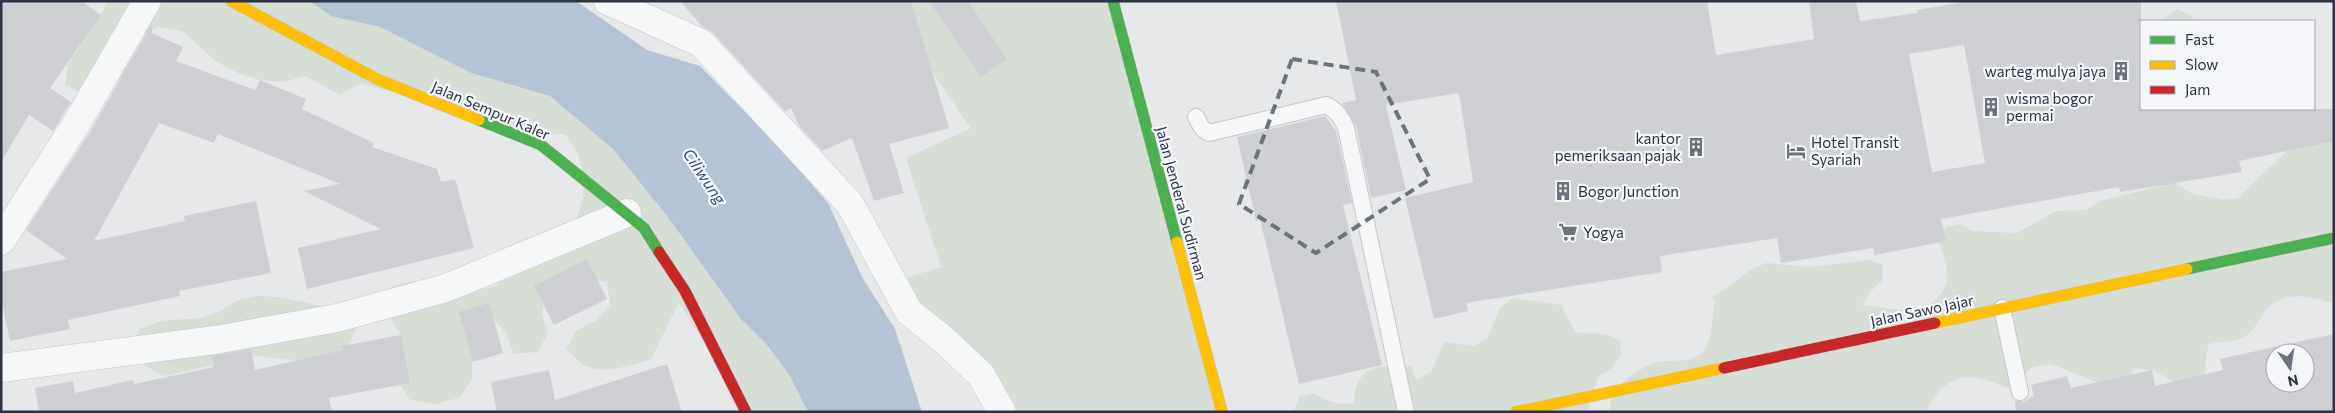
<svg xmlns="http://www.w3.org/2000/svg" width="2335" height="413" viewBox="0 0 2335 413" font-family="Commissioner,sans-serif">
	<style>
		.green { fill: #d6ded6 }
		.water { fill: #b4c4d5 }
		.building { fill: #ced0d3; fill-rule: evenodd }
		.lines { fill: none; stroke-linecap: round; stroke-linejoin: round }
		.lane-casing { stroke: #c4c6c8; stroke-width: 18 }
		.street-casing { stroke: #c4c6c8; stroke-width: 29 }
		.fast-casing { stroke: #c4c6c8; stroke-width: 12 }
		.slow-casing { stroke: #c4c6c8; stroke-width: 12 }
		.jam-casing { stroke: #c4c6c8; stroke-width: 12 }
		.lane { stroke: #f5f6f7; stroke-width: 16 }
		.street { stroke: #f5f6f7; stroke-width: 28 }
		.fast { stroke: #4caf50; stroke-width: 11 }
		.slow { stroke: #ffc107; stroke-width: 11 }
		.jam { stroke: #c62828; stroke-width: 11 }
		.marked { fill: none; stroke: #6c737f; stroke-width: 4; stroke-dasharray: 10 6; stroke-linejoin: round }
		.labels { text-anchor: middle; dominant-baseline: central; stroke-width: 4.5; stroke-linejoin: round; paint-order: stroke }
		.poi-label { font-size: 15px; fill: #2b3445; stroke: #f4f6f9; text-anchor: start }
		.street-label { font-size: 15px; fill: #2b3445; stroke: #f4f6f9 }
		.water-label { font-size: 16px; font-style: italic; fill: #34527a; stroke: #f4f6f9 }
	</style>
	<rect width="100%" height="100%" fill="#e6e8ea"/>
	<!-- green -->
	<path class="green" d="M 107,1 L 310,1 L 331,16 L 380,27 L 471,73 L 550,96 L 613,149 L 667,216 L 741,319 L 767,345 L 790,376 L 808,412 L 746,412 L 679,302 L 651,359 C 632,365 604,375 584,365 C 578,362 572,353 566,349 L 577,330 L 597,320 L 610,305 L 607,282 L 585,278 L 545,294 L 542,314 L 548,334 L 537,352 L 514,354 L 505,331 L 489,315 L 472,359 L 472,380 L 459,398 L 435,404 L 410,400 L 397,380 L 401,335 L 389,316 C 360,321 353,324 348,355 L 303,361 L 256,356 L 164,376 L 144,365 L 130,347 L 140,329 L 161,321 L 200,318 L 219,312 L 238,300 L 257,296 L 278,297 L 337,309 L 375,296 L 393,286 L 416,281 L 436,281 L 474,291 L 495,286 L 576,220 L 583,199 L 584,177 L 578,154 L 565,134 L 543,134 L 360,83 L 340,95 L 305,76 L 283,82 L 260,80 L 238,73 L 217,62 L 182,31 L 160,27 L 139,35 C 131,61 122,97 87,93 C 80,92 72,88 65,85 L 68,64 L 103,11 Z
		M 876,1 L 1113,1 L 1222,412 L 1002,412 L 893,282 L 941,267 L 906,158 L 971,128 L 897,22 Z
		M 2177,9 L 2191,16 L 2195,21 L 2161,21 Z
		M 2130,33 L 2141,44 L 2141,109 L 2172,109 L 2176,125 L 2170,154 L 2177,185 L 2193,194 L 2207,197 L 2224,200 L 2238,198 L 2298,140 L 2327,137 L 2334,142 L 2334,304 C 2308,296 2281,288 2263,314 C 2257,323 2253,332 2243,338 C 2237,341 2217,342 2209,344 C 2205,358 2207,371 2201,385 L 2185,387 L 2152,370 L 2133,369 L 2131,375 L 2099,383 L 2051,364 L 2033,367 L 2009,388 C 1999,385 1989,380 1978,378 C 1953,373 1935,391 1926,412 L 1609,412 C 1610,407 1610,401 1612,397 C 1620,381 1648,361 1665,361 C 1681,360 1692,363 1704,350 C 1713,340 1712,315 1715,301 L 1712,298 L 1752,269 L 1766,263 L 1809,267 L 1869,260 L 1883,265 L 1882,281 L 1870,292 L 1862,305 L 1922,313 C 1953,285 1951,280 1939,242 L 1946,227 L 1960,224 L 1972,231 L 2017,233 L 2056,211 L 2087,210 L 2099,201 L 2165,185 L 2120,176 Z
		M 1513,298 L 1561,305 L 1575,332 C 1596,336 1601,329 1620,341 L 1621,355 L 1612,368 L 1598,377 L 1588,412 L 1294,412 L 1299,397 L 1313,393 C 1328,402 1338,405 1354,403 C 1354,365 1381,365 1411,366 L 1416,380 L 1431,372 L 1444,342 L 1474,346 L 1487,339 L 1500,308 Z"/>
	<!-- water -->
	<path class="water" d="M 310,1 L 576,1 L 647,50 L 700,66 L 779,147 L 828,203 L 862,277 L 895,329 L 922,412 L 808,412 L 790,376 L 767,345 L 741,319 L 667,216 L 613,149 L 550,96 L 471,73 L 380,27 L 331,16 Z"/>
	<!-- building -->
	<path class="building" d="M 1,1 L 81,1 L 101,15 L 50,88 L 71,102 L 53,131 L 29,115 L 1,162 Z
		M 680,1 L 911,1 L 949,128 L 889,144 L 904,193 L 874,201 L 852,138 L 822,151 L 799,126 L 791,108 L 786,112 L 712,32 L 702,26 Z
		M 929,1 L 968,1 L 1007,59 L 981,77 Z
		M 1336,1 L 1707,1 L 1716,55 L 1814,39 L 1809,1 L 1856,1 L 1860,21 L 1917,13 L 1917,10 L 1970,1 L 2141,1 L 2141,109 L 2334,109 L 2334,141 L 2239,161 L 2242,172 L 2120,192 L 2119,187 L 1941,219 L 1946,241 L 1875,255 L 1873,248 L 1781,263 L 1777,238 L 1660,256 L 1662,272 L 1466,303 L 1468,311 L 1434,319 L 1405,198 L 1473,182 L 1459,93 L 1386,105 L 1406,190 L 1371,198 L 1356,126 L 1342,103 L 1356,100 ZM 1964,45 L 1985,163 L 1932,172 L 1909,54 Z
		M 152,23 L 152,33 L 183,47 L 176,61 L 255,90 L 260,80 L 306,99 L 302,109 L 374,143 L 372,147 L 437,169 L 441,182 L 455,179 L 474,248 L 307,289 L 298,248 L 381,229 L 304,191 L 340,184 L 218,134 L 214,143 L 159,123 L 94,241 L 185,221 L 184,216 L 256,201 L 271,273 L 179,291 L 180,296 L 68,320 L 70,329 L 10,341 L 1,298 L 1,272 L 67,259 L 26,230 L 92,129 Z
		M 1325,116 L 1336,131 L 1352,203 L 1343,205 L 1382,365 L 1299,384 L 1269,256 L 1260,220 L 1256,221 L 1237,137 Z
		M 587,259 L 607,299 L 554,325 L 534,286 Z
		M 489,303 L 503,353 L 473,362 L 459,312 Z
		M 2334,334 L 2334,412 L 2016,412 L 2015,400 L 2023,402 L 2034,396 L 2031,385 L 2067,376 L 2071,388 L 2152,370 L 2155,386 L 2223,370 L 2220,359 ZM 2275,353 L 2305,353 L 2305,383 L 2275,383 Z
		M 401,335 L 410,383 L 329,398 L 332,412 L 39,412 L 35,388 L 73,381 L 75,393 L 133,380 L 134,384 L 214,367 L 212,356 L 251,349 L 255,370 L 343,350 L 342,346 Z
		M 667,364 L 682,412 L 497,412 L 491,382 L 549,370 L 555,400 Z"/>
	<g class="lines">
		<!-- lane casing -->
		<g class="lane-casing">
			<path id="lane" d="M 1196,117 L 1202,128 L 1209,133 L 1326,105 C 1337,110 1341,117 1346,128 L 1406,412
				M 2002,308 L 2020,392"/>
		</g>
		<!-- street casing -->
		<g class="street-casing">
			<path id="street" d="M 608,1 L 701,43 L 850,204 L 909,312 L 944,340 L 981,375 L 1002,412
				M 1,241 L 78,121 L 147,1
				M 1,368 L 215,340 L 337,318 L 446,288 L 627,213"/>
		</g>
		<!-- fast casing -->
		<g class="fast-casing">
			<path id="fast" d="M 1113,1 L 1177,242
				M 479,120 L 541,145 L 644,228 L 659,252
				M 2187,269 L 2334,238"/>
		</g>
		<!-- slow casing -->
		<g class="slow-casing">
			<path id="slow" d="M 231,1 L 377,79 L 479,120
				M 1177,242 L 1222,412
				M 1935,323 L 2187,269
				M 1516,412 L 1724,368"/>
		</g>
		<!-- jam casing -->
		<g class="jam-casing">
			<path id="jam" d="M 659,252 L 685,291 L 746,412
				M 1724,368 L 1935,323"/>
		</g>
		<!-- lane -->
		<use href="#lane" class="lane"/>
		<!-- street -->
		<use href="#street" class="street"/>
		<!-- fast -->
		<use href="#fast" class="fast"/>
		<!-- slow -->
		<use href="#slow" class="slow"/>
		<!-- jam -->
		<use href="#jam" class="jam"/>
	</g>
	<!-- marked area -->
	<path class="marked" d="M 1292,59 L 1376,72 L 1430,179 L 1316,253 L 1239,204 Z"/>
	<!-- icons -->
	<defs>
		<g id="building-bare" transform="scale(1.5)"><path d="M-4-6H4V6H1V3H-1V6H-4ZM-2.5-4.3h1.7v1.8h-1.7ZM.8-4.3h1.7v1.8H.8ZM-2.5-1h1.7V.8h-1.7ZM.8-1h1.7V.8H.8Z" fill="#6c737f" stroke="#f4f6f9" stroke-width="2.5" paint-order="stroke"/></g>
		<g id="hotel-bare" transform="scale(1.5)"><path d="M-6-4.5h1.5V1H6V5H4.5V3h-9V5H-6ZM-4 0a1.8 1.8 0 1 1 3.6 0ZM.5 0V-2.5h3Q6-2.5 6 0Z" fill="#6c737f" stroke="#f4f6f9" stroke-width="2.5" paint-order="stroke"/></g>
		<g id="supermarket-bare" transform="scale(1.5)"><path d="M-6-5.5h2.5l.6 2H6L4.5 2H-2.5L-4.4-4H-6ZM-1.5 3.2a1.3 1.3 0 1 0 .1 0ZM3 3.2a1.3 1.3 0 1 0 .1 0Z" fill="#6c737f" stroke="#f4f6f9" stroke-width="2.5" paint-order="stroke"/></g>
	</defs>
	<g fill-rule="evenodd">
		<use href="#building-bare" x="2121" y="71"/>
		<use href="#building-bare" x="1991" y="107"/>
		<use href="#building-bare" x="1696" y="147"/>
		<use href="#hotel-bare" x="1796" y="151"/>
		<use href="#building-bare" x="1563" y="191"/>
		<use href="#supermarket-bare" x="1568" y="232"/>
	</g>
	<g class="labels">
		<!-- poi labels -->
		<g class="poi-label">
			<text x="2106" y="71" text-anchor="end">warteg mulya jaya</text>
			<text x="2006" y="98">wisma bogor<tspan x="2006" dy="17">permai</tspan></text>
			<text x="1681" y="138" text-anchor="end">kantor<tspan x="1681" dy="17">pemeriksaan pajak</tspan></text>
			<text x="1811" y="142">Hotel Transit<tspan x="1811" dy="17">Syariah</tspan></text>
			<text x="1578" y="191">Bogor Junction</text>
			<text x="1583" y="232">Yogya</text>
		</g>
		<!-- street labels -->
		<g class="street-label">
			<text transform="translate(491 110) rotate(23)">Jalan Sempur Kaler</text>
			<text transform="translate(1182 203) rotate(75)">Jalan Jenderal Sudirman</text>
			<text transform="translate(1922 310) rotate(-12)">Jalan Sawo Jajar</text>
		</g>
		<!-- water labels -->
		<g class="water-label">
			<text transform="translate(705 176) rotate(56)">Ciliwung</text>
		</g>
	</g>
	<!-- border -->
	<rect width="2335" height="413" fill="none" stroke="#2b3445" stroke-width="5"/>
	<!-- legend -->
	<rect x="2140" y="20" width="175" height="90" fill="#f4f6f9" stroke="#a4a8b1"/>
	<rect x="2150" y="36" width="25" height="8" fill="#4caf50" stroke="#a4a8b1"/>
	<text x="2185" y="45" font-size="15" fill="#2b3445">Fast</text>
	<rect x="2150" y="61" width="25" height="8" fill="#ffc107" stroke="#a4a8b1"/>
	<text x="2185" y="70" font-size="15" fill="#2b3445">Slow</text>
	<rect x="2150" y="86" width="25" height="8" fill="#c62828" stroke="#a4a8b1"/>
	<text x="2185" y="95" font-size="15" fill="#2b3445">Jam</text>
	<!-- north arrow -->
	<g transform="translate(2290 368) rotate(167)"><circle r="24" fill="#f4f6f9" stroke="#a4a8b1"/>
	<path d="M0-4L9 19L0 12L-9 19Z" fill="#6c737f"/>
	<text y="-8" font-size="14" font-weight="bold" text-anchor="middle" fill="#2b3445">N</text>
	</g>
</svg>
